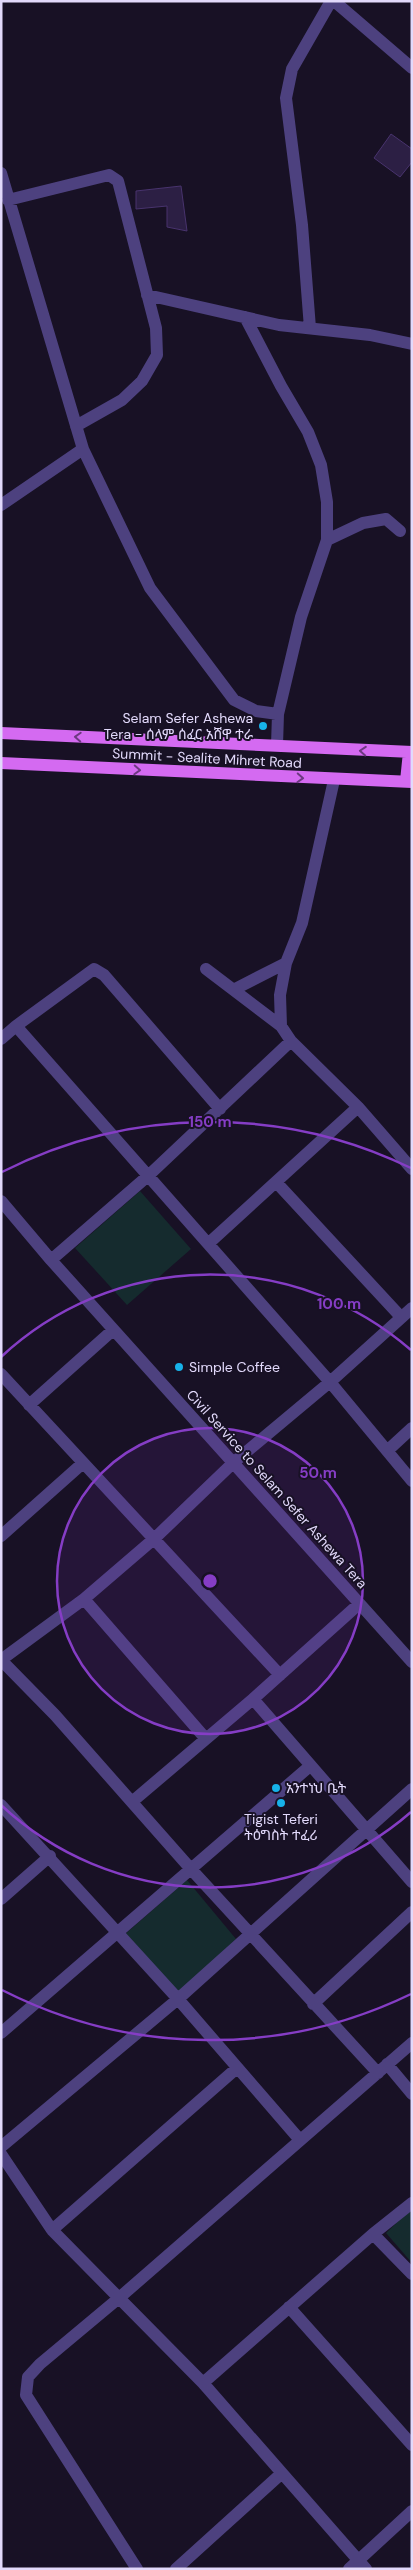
<svg xmlns="http://www.w3.org/2000/svg" width="413" height="2570" viewBox="0 0 413 2570" font-family="'DM Sans','Noto Sans Ethiopic',sans-serif">
	<style>
		.green { fill: #152b2e }
		.building { fill: #2c1f44; stroke: #48336d }
		.lines { fill: none; stroke-linecap: round; stroke-linejoin: round }
		.street { stroke: #4d417f; stroke-width: 12 }
		.primary { stroke: #d46af1; stroke-width: 12 }
		.oneway { stroke: #6d3981 }
		.ring { fill: none; stroke: #853dc5; stroke-width: 2.5 }
		.poi-dot { fill: #17b2e9; stroke: #181125; stroke-width: 2 }
		.labels { text-anchor: middle; dominant-baseline: central; stroke-width: 4; stroke-linejoin: round; paint-order: stroke }
		.poi-label { font-size: 14px; fill: #e2d9fb; stroke: #181125; text-anchor: start }
		.street-label { font-size: 14px; fill: #e2d9fb; stroke: #181125 }
		.centre { fill: #853dc5; stroke: #181125; stroke-width: 2.5 }
		.ring-label { font-size: 15px; text-anchor: middle; font-weight: bold; fill: #853dc5; stroke: #181125; stroke-width: 4; stroke-linejoin: round; paint-order: stroke }
	</style>
	<rect width="100%" height="100%" fill="#181125"/>
	<!-- green -->
	<path class="green" d="M 140,1191 L 191,1249 L 127,1305 L 75,1248 Z
		M 187,1880 L 236,1939 L 178,1994 L 124,1935 Z
		M 412,2208 L 412,2263 L 386,2233 Z"/>
	<!-- building -->
	<path class="building" d="M 391,134 L 412,149 L 412,162 L 400,177 L 374,158 Z
		M 181,186 L 187,231 L 167,227 L 167,206 L 136,209 L 136,191 Z"/>
	<g class="lines">
		<!-- street -->
		<path class="street" d="M 334,1 L 412,68
			M 1,173 L 83,449 L 150,588 L 234,700 L 256,711 L 278,714
			M 8,200 L 109,175 L 118,181 L 156,328 L 157,355 L 142,381 L 122,400 L 76,426
			M 147,295 L 279,325 L 370,335 L 412,344
			M 245,317 L 281,386 L 308,432 L 321,465 L 327,502 L 327,540 L 301,617 L 278,714 L 277,745
			M 310,328 L 302,225 L 286,98 L 292,69 L 331,1
			M 1,505 L 83,449
			M 327,540 L 363,523 L 386,519 L 400,531
			M 206,969 L 281,1026
			M 235,989 L 286,963
			M 1,1039 L 16,1026
			M 291,1041 L 281,1026 L 280,995 L 286,963 L 302,923 L 334,780
			M 220,1109 L 104,975 L 94,969 L 16,1026 L 330,1382 L 412,1481
			M 276,1182 L 401,1317
			M 1,1201 L 51,1260 L 412,1662
			M 209,1243 L 358,1107
			M 51,1260 L 149,1175 L 291,1041 L 358,1107 L 412,1169
			M 1,1374 L 280,1675
			M 29,1405 L 113,1330
			M 387,1451 L 412,1428
			M 1,1536 L 83,1463
			M 84,1599 L 206,1739
			M 1,1660 L 55,1715 L 190,1868 L 378,2073
			M 1,1660 L 84,1599 L 155,1538 L 233,1463 L 330,1382 L 412,1308
			M 253,1699 L 412,1882
			M 133,1801 L 253,1699 L 359,1604
			M 1,1805 L 178,1999 L 300,2140
			M 1,1899 L 50,1856
			M 313,2004 L 412,1912
			M 1,2033 L 310,1766
			M 387,2064 L 412,2094
			M 1,2147 L 178,1999 L 412,1789
			M 1,2154 L 52,2230
			M 373,2234 L 412,2203
			M 289,2307 L 412,2445
			M 203,2383 L 373,2234 L 412,2274
			M 137,2569 L 26,2395 L 28,2377 L 40,2364 L 119,2298 L 52,2230 L 237,2068
			M 176,2569 L 282,2473
			M 349,2569 L 412,2511
			M 366,2569 L 203,2383 L 119,2298 L 412,2043"/>
		<!-- primary -->
		<path class="primary" d="M 1,733 L 412,752
			M 1,763 L 412,782
			M 406,781 L 409,752"/>
	</g>
	<!-- one-way arrows -->
	<defs><path id="oneway-chevron" d="M-2-3.5L2.5 0L-2 3.5" fill="none" stroke-width="1.6" stroke-linecap="round" stroke-linejoin="round" transform="scale(1.25)"/></defs>
	<g class="oneway">
		<use href="#oneway-chevron" transform="translate(78 737) rotate(-177)"/>
		<use href="#oneway-chevron" transform="translate(363 751) rotate(-176)"/>
		<use href="#oneway-chevron" transform="translate(137 770) rotate(3)"/>
		<use href="#oneway-chevron" transform="translate(300 778) rotate(3)"/>
	</g>
	<!-- distance rings -->
	<circle cx="210" cy="1581" r="153" fill="#853dc5" fill-opacity=".12"/>
	<g class="ring">
		<circle cx="210" cy="1581" r="153"/>
		<path d="M411 1812A306 306 0 0 1 1 1805M1 1357A306 306 0 0 1 411 1350"/>
		<path d="M411 1994A459 459 0 0 1 2 1990M2 1172A459 459 0 0 1 411 1168"/>
	</g>
	<!-- markers -->
	<g class="poi-dot">
		<circle cx="263" cy="726" r="5"/>
		<circle cx="179" cy="1367" r="5"/>
		<circle cx="276" cy="1788" r="5"/>
		<circle cx="281" cy="1803" r="5"/>
	</g>
	<g class="labels">
		<!-- poi labels -->
		<g class="poi-label">
			<text x="253" y="718" text-anchor="end">Selam Sefer Ashewa<tspan x="253" dy="16">Tera - ሰላም ሰፈር አሸዋ ተራ</tspan></text>
			<text x="189" y="1367">Simple Coffee</text>
			<text x="286" y="1788">አንተነህ ቤት</text>
			<text x="281" y="1819" text-anchor="middle">Tigist Teferi<tspan x="281" dy="16">ትዕግስት ተፈሪ</tspan></text>
		</g>
		<!-- street labels -->
		<g class="street-label">
			<text transform="translate(207 758) rotate(3)">Summit - Sealite Mihret Road</text>
			<text transform="translate(277 1489) rotate(48)">Civil Service to Selam Sefer Ashewa Tera</text>
		</g>
	</g>
	<circle cx="210" cy="1581" r="8" class="centre"/>
	<g class="ring-label">
		<text x="210" y="1127">150 m</text>
		<text x="339" y="1309">100 m</text>
		<text x="318" y="1478">50 m</text>
	</g>
	<!-- border -->
	<rect width="413" height="2570" fill="none" stroke="#e2d9fb" stroke-width="5"/>
</svg>
